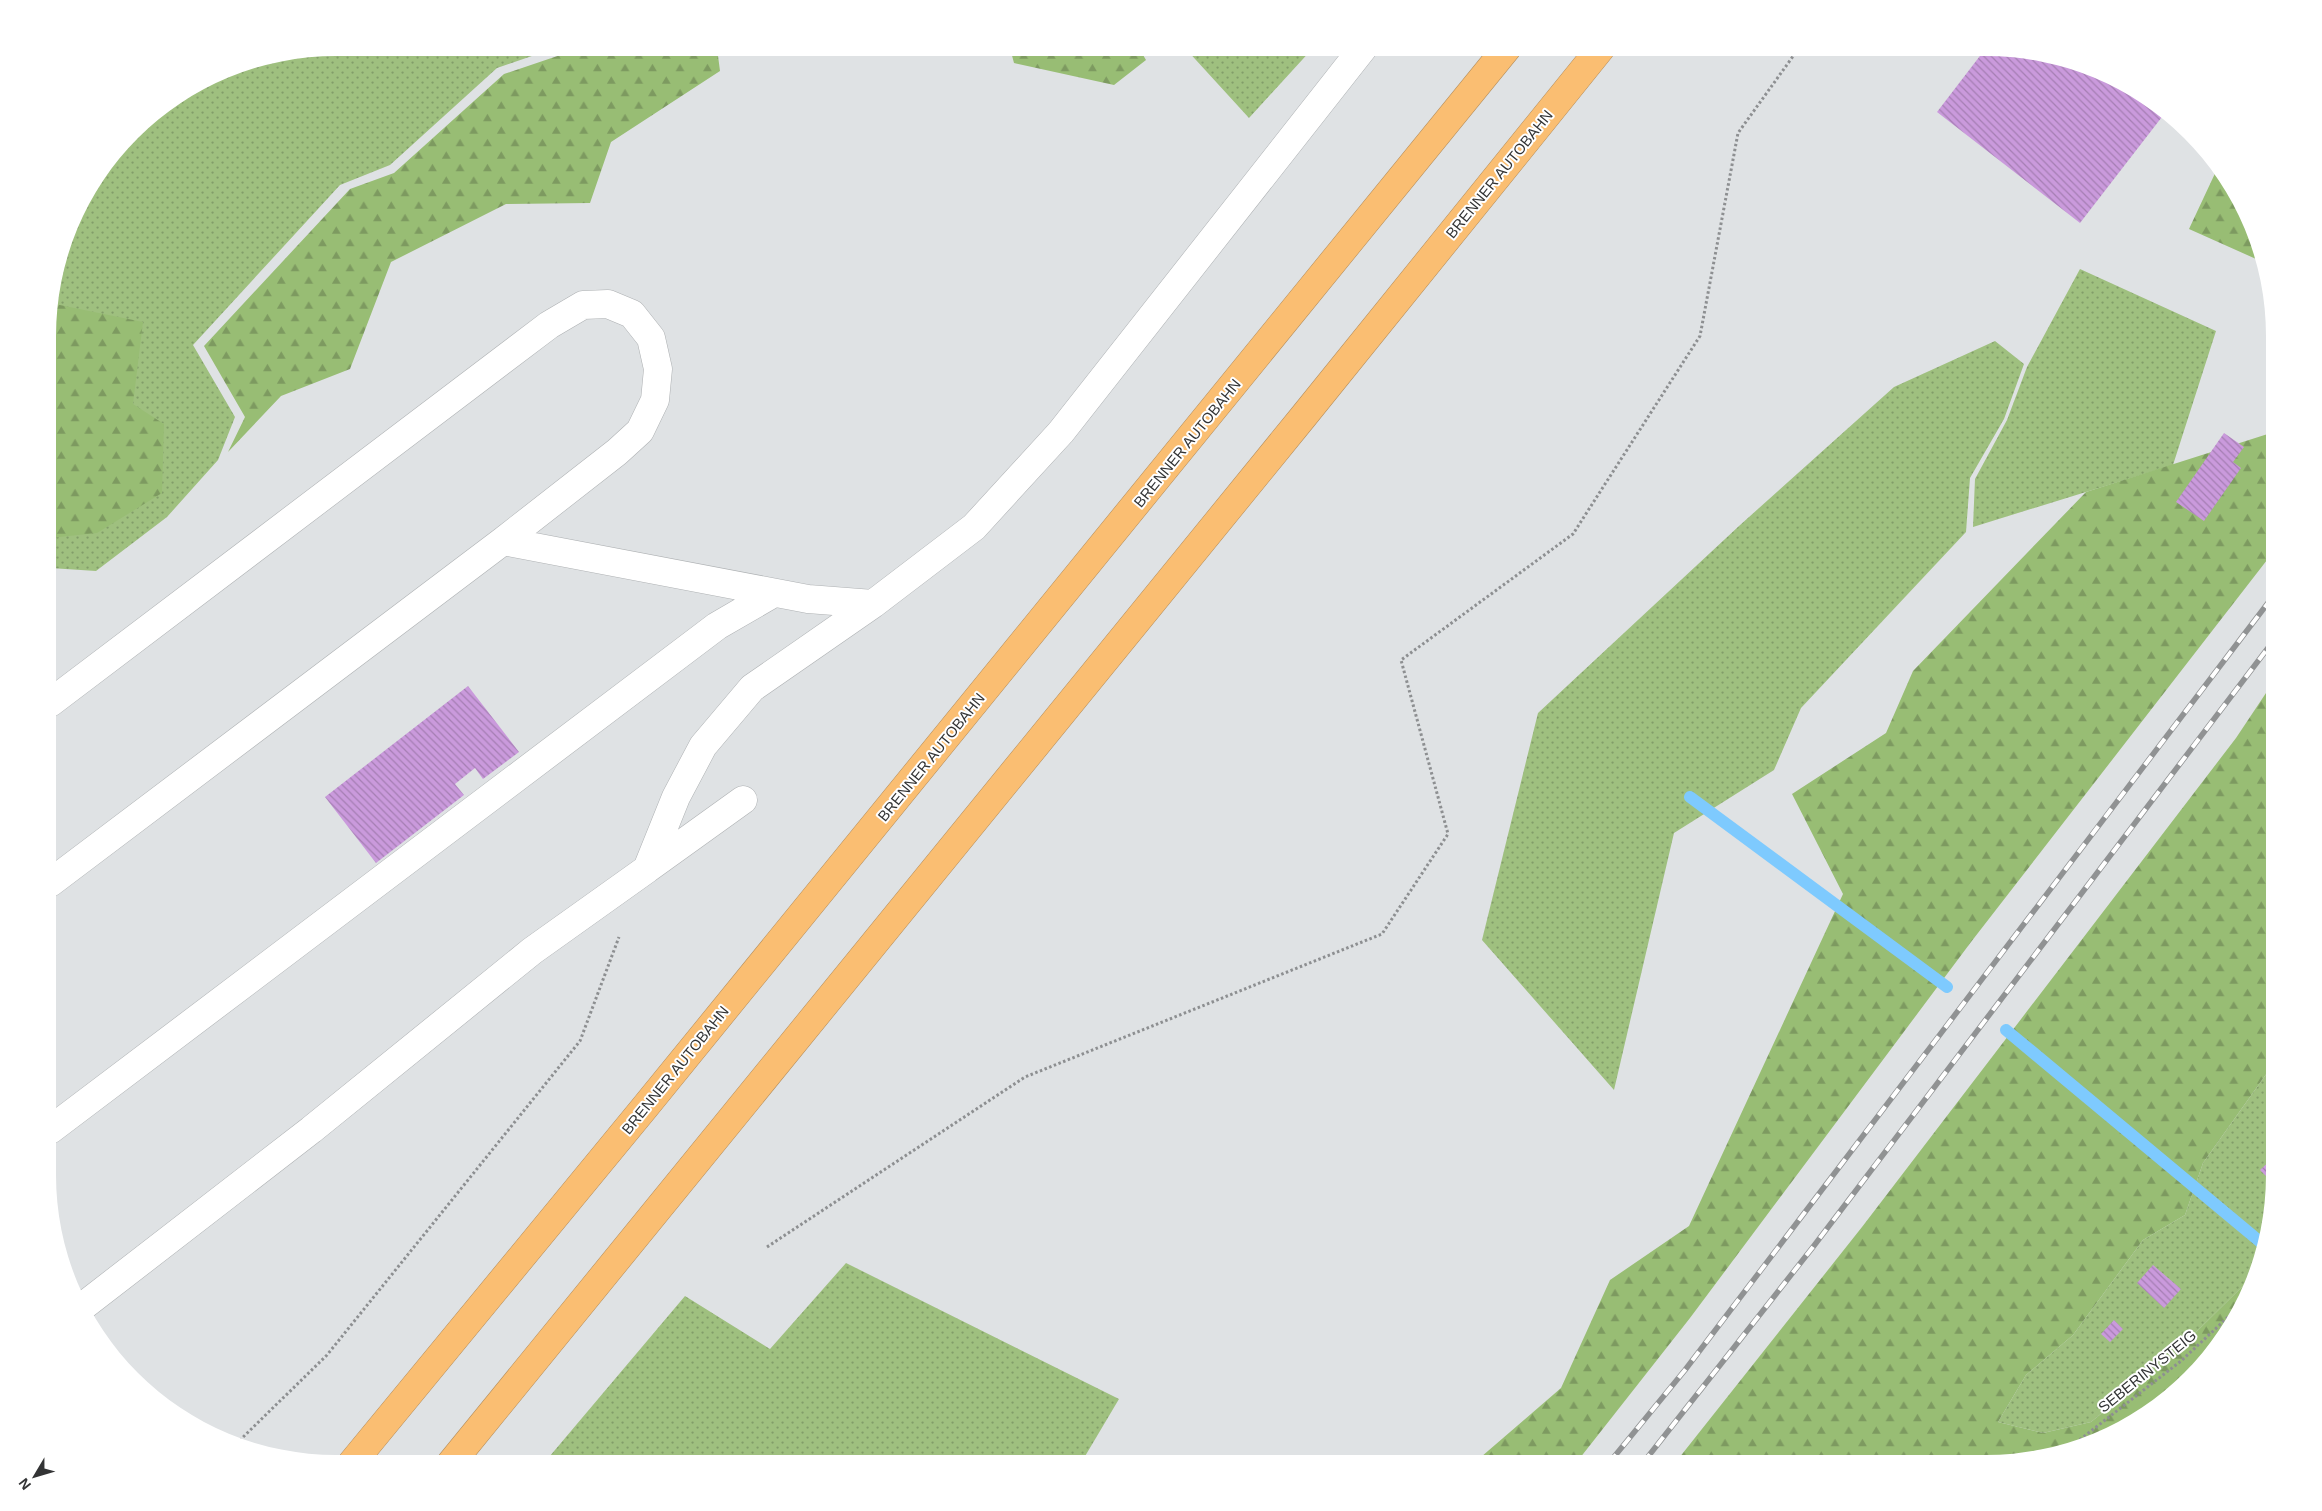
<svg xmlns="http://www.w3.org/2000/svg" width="2322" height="1511" viewBox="0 0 2322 1511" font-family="Helvetica,sans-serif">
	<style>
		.grass { fill: url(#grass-dots) }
		.forest { fill: url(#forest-firs) }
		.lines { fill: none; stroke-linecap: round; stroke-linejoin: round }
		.stream { stroke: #7ecafe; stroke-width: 12 }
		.building { fill: url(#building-back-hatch) }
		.minor-casing { stroke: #aeb1b3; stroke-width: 29 }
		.highway-casing { stroke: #b48e5d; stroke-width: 29 }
		.path { stroke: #8d8f91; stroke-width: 3; stroke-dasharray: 2.5 2.5; stroke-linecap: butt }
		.minor { stroke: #fff; stroke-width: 28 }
		.highway { stroke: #fabe72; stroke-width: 28 }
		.rail-casing { stroke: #909293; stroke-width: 5.5 }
		.rail { stroke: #fff; stroke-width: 4; stroke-dasharray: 11; stroke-linecap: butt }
		.labels { text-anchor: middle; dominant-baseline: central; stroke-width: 4; stroke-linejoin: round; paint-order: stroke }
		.street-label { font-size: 15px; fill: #333435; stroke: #fff }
	</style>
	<defs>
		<pattern id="grass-dots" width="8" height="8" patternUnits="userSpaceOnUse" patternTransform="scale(1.25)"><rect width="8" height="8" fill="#9fc07f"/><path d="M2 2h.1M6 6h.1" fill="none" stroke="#829d69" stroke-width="1.8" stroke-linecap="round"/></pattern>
		<pattern id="forest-firs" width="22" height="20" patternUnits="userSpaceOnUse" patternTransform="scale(1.25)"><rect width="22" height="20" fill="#98bd74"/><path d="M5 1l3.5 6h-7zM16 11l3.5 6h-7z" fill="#7d9a60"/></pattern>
		<pattern id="building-back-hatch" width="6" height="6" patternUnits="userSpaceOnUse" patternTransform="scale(1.25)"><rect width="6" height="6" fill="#ca9adc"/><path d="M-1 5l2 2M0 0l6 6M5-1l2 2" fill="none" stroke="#a57eb3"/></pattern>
	</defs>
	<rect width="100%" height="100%" fill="#dfe2e4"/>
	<!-- grass -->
	<path class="grass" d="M 336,48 L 555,48 L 497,68 L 390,165 L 340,185 L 193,345 L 235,417 L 218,460 L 167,517 L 96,571 L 50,568 L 50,299 L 77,208 L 146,119 L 226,69 Z
		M 1185,48 L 1313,48 L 1249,118 Z
		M 2080,269 L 2216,331 L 2173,465 L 1973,527 L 1975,479 L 2007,420 L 2027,367 Z
		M 1995,341 L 2024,364 L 2004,419 L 1970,478 L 1966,532 L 1801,708 L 1774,770 L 1674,833 L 1614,1090 L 1482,940 L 1538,713 L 1739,526 L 1894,387 Z
		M 2274,1072 L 2274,1194 L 2257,1272 L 2173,1355 L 2091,1422 L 2043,1433 L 1998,1422 L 2026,1375 L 2073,1335 L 2143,1240 L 2185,1215 L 2203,1163 L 2267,1073 Z
		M 846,1263 L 1119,1399 L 1081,1463 L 544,1463 L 685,1296 L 770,1349 Z"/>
	<!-- forest -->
	<path class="forest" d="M 581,48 L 717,48 L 720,71 L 611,142 L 590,203 L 506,204 L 391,262 L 350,369 L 281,396 L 228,452 L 245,417 L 204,346 L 350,189 L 394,173 L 504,74 Z
		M 1010,48 L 1139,48 L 1146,60 L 1114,85 L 1014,63 Z
		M 2218,167 L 2236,192 L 2265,263 L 2189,229 Z
		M 50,303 L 143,322 L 133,404 L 164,424 L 162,493 L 97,533 L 50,538 Z
		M 2274,432 L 2274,551 L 1971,942 L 1690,1318 L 1576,1463 L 1474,1463 L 1561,1388 L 1610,1280 L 1689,1226 L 1843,894 L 1792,794 L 1886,733 L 1913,671 L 2086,492 Z
		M 2274,681 L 2274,1072 L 2267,1073 L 2203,1163 L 2185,1215 L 2143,1240 L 2073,1335 L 2026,1375 L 1998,1422 L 2043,1433 L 2091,1422 L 2173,1355 L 2257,1272 L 2226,1336 L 2176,1392 L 2130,1425 L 2061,1454 L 2005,1463 L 1675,1463 L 1862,1227 L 2236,738 Z"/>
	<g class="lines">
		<!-- stream -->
		<path class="stream" d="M 1690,797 L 1947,987
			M 2006,1030 L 2264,1245"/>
	</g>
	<!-- building -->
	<path class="building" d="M 1986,48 L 2078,63 L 2147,96 L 2165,113 L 2080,223 L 1937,112 Z
		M 2224,433 L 2244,447 L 2233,462 L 2241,468 L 2204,521 L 2176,502 Z
		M 468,686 L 519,752 L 483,779 L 475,768 L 455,784 L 464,795 L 376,863 L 325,797 Z
		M 2274,1157 L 2274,1184 L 2260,1170 Z
		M 2153,1265 L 2181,1289 L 2164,1308 L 2137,1283 Z
		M 2114,1320 L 2123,1329 L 2110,1342 L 2101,1334 Z"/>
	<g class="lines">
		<!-- minor casing -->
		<g class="minor-casing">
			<path id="minor" d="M 503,541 L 808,599 L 873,604 L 974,527 L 1061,432 L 1363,48
				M 50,703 L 549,325 L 583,305 L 608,304 L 632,314 L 651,338 L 658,369 L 655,400 L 640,431 L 617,452 L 503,541 L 50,883
				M 647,869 L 743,800
				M 50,1130 L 717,626 L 774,593
				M 82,1307 L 311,1130 L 532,951 L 647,869 L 676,797 L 703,746 L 752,688 L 873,604"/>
		</g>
		<!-- highway casing -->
		<g class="highway-casing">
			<path id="highway" d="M 352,1463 L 645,1107 L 1507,48
				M 451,1463 L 1303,417 L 1601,48"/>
		</g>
		<!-- path -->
		<path class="path" d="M 767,1247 L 1025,1077 L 1382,934 L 1448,834 L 1401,660 L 1573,534 L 1700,336 L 1738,133 L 1799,48
			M 236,1444 L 327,1355 L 580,1041 L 619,937
			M 2064,1452 L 2181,1361 L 2241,1305"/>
		<!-- minor -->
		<use href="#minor" class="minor"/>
		<!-- highway -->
		<use href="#highway" class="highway"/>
		<!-- rail casing -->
		<g class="rail-casing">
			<path id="rail" d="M 1609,1463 L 1685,1370 L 2274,595
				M 1643,1463 L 1813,1247 L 2274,640"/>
		</g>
		<!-- rail -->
		<use href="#rail" class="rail"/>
	</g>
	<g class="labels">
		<!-- street labels -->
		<g class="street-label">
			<text transform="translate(1499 174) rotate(-51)">BRENNER AUTOBAHN</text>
			<text transform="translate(1187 443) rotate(-51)">BRENNER AUTOBAHN</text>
			<text transform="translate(931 757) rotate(-51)">BRENNER AUTOBAHN</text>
			<text transform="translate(675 1070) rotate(-51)">BRENNER AUTOBAHN</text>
			<text transform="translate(2147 1371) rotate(-39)">SEBERINYSTEIG</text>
		</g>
	</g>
	<!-- crop -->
	<path d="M0 0H2322V1511H0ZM336 56H1986A280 280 0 0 1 2266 336V1175A280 280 0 0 1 1986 1455H336A280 280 0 0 1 56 1175V336A280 280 0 0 1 336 56Z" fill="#fff" fill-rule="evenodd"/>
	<!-- north arrow -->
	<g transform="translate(35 1476) rotate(232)" stroke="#ffffff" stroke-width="4" paint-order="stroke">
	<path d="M0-4L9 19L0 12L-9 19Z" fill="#333435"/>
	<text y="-8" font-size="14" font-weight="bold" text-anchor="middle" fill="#333435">N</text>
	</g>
</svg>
